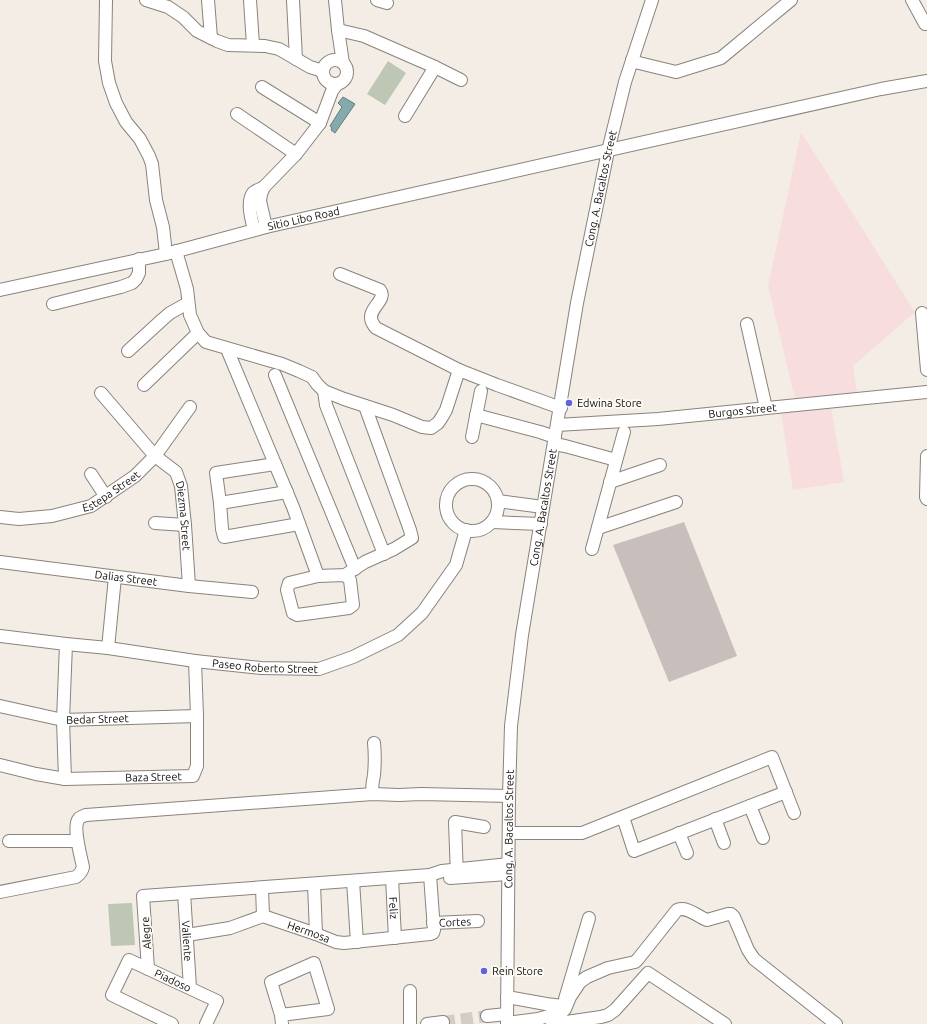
<svg xmlns="http://www.w3.org/2000/svg" width="927" height="1024" viewBox="0 0 927 1024" font-family="Ubuntu,sans-serif">
	<style>
		.industrial { fill: #f8ddde }
		.green { fill: #bdc7b3 }
		.water { fill: #85aaae; stroke: #627c7e }
		.building { fill: #c8bebc }
		.lines { fill: none; stroke-linecap: round; stroke-linejoin: round }
		.minor-tunnel { stroke: #d1ccc5; stroke-width: 12; stroke-dasharray: 12 6; stroke-linecap: butt }
		.minor-casing { stroke: #88837d; stroke-width: 14 }
		.minor { stroke: #fff; stroke-width: 12 }
		.poi-dot { fill: #6262da; stroke: #fefbf6; stroke-width: 1.5 }
		.labels { text-anchor: middle; dominant-baseline: central; stroke-width: 3.5; stroke-linejoin: round; paint-order: stroke }
		.street-label { font-size: 11px; fill: #110f0d; stroke: #fefbf6 }
		.poi-label { font-size: 11px; fill: #110f0d; stroke: #fefbf6; text-anchor: start }
	</style>
	<rect width="100%" height="100%" fill="#f3ede6"/>
	<!-- industrial -->
	<path class="industrial" d="M 801,132 L 915,312 L 853,366 L 857,392 L 795,399 L 768,286 Z
		M 831,408 L 844,482 L 793,490 L 781,412 Z"/>
	<!-- green -->
	<path class="green" d="M 388,61 L 406,73 L 385,105 L 367,94 Z
		M 132,903 L 135,945 L 111,946 L 108,904 Z"/>
	<!-- water -->
	<path class="water" d="M 343,97 L 355,104 L 335,133 L 331,130 L 332,128 L 330,126 L 342,107 L 338,103 Z"/>
	<!-- building -->
	<path class="building" d="M 684,522 L 737,656 L 669,682 L 613,545 Z"/>
	<g class="lines">
		<!-- minor-tunnel -->
		<path class="minor-tunnel" d="M 443,1022 L 487,1016"/>
		<!-- minor casing -->
		<g class="minor-casing">
			<g id="minor">
				<path d="M 106,0 L 105,61 L 109,83 L 116,103 L 126,122 L 140,139 L 149,156 L 152,164 L 156,200 L 163,227 L 166,254"/>
				<path d="M 146,0 L 168,7 L 183,17 L 197,31 L 217,41 L 228,45 L 265,46 L 279,49 L 310,67 L 323,71"/>
				<path d="M 208,0 L 211,38"/>
				<path d="M 250,0 L 253,45"/>
				<path d="M 293,0 L 296,59"/>
				<path d="M 335,0 L 338,30 L 343,63"/>
				<path d="M 377,0 L 387,3"/>
				<path d="M 912,0 L 925,24"/>
				<path d="M 338,30 L 364,36 L 435,67 L 461,80"/>
				<circle cx="335" cy="72" r="12"/>
				<path d="M 632,60 L 639,63 L 676,72 L 721,58 L 791,0"/>
				<path d="M 262,87 L 320,123"/>
				<path d="M 237,114 L 296,154"/>
				<path d="M 405,116 L 435,67"/>
				<path d="M 266,227 L 260,201 L 261,194 L 264,187 L 296,154 L 320,123 L 332,91 L 337,84"/>
				<path d="M 254,230 C 252,221 246,202 253,193 C 256,190 261,189 264,187"/>
				<path d="M 176,251 L 187,289 L 190,315 L 198,333 L 206,342 L 282,364 L 299,371 L 312,377 L 317,384 L 324,391 L 344,399 L 393,415 L 422,427 L 431,428 L 438,423 L 442,417 L 446,410 L 459,370"/>
				<path d="M 340,274 L 380,290 C 388,300 366,309 372,322 C 373,324 374,326 376,328 L 459,370 L 497,385 L 561,408"/>
				<path id="s1" d="M 0,290 L 166,254 L 266,227 L 881,89 L 927,81"/>
				<path d="M 53,304 L 121,287 L 132,283 L 136,279 L 139,273 L 139,259"/>
				<path d="M 922,313 L 927,370"/>
				<path d="M 747,324 L 766,408"/>
				<path d="M 227,349 L 293,507 L 318,576"/>
				<path d="M 128,351 L 163,319 L 170,313 L 188,303"/>
				<path d="M 275,375 L 355,569"/>
				<path d="M 144,385 L 198,333"/>
				<path d="M 324,391 L 326,405 L 384,554"/>
				<path id="s2" d="M 101,393 L 155,456 L 176,472 L 181,486 L 185,525 L 189,586"/>
				<path d="M 476,415 L 540,432 L 555,437"/>
				<path id="s3" d="M 557,425 L 658,419 L 927,392"/>
				<path d="M 472,437 L 481,391"/>
				<path d="M 554,444 L 565,446 L 616,460"/>
				<path d="M 927,456 L 926,497 L 927,499"/>
				<path d="M 275,464 L 216,473 L 220,503 L 287,492"/>
				<path d="M 91,474 L 106,497"/>
				<circle cx="472" cy="505" r="26"/>
				<path d="M 610,482 L 660,465"/>
				<path d="M 498,501 L 543,507"/>
				<path d="M 220,503 L 222,529 L 224,537 L 299,524"/>
				<path id="s4" d="M 0,517 L 19,519 L 52,516 L 91,506 L 135,476 L 155,456 L 190,407"/>
				<path d="M 492,522 L 541,524"/>
				<path d="M 155,523 L 185,525"/>
				<path d="M 598,528 L 676,502"/>
				<path d="M 592,549 L 624,432"/>
				<path id="s5" d="M 0,562 L 189,586 L 252,592"/>
				<path d="M 345,575 L 350,580 L 353,605 L 349,608 L 297,615 L 293,613 L 287,590 L 289,583 L 318,576 L 345,575 L 365,562 L 394,549 L 412,538 L 410,530 L 365,406"/>
				<path id="s6" d="M 0,636 L 66,644 L 108,648 L 195,661 L 261,668 L 319,669 L 353,657 L 398,635 L 422,613 L 456,565 L 466,530"/>
				<path d="M 108,648 L 115,577"/>
				<path id="s7" d="M 0,706 L 63,720 L 197,716"/>
				<path id="s8" d="M 0,765 L 36,774 L 65,779 L 193,776 L 197,766 L 197,716 L 195,661"/>
				<path d="M 65,779 L 63,720 L 66,644"/>
				<path d="M 373,794 C 371,785 373,783 374,775 C 375,764 375,753 374,743"/>
				<path d="M 750,806 L 763,838"/>
				<path d="M 623,817 L 634,851 L 786,792"/>
				<path d="M 715,819 L 724,843"/>
				<path d="M 509,833 L 582,833 L 772,757 L 794,813"/>
				<path d="M 679,833 L 687,853"/>
				<path d="M 9,841 L 77,841"/>
				<path d="M 457,876 L 455,822 L 484,827"/>
				<path id="s9" d="M 392,878 L 395,938"/>
				<path d="M 450,878 L 508,874"/>
				<path d="M 353,881 L 357,942"/>
				<path d="M 314,884 L 316,934"/>
				<path d="M 262,888 L 263,916"/>
				<path d="M 0,892 L 76,877 C 80,874 82,872 83,867 C 81,857 73,829 78,820 C 79,817 83,816 86,815 L 373,794 L 399,795 L 421,794 L 509,796"/>
				<path id="s10" d="M 184,893 L 190,988"/>
				<path id="s11" d="M 433,923 L 478,921"/>
				<path id="s12" d="M 187,935 L 230,928 L 263,916 L 316,934 L 336,942 L 344,943 L 430,934 L 433,933 L 434,930 L 430,875"/>
				<path d="M 148,969 L 143,896 L 430,875 L 442,871 L 509,864"/>
				<path d="M 410,991 L 410,1024"/>
				<path d="M 507,997 L 546,1004 L 563,1006 L 562,1012"/>
				<path d="M 565,999 L 589,918"/>
				<path d="M 281,1015 L 328,1009 L 314,963 L 271,982 L 281,1015 L 282,1024"/>
				<path d="M 487,1016 L 507,1014"/>
				<path d="M 507,1023 L 538,1019 L 562,1012 L 565,1009 L 570,997 L 580,982 L 587,977 L 608,968 L 635,962 L 638,959 L 677,910 C 687,906 697,916 707,920 L 728,914 L 731,914 L 734,917 L 748,950 L 754,959 L 836,1024"/>
				<path id="s13" d="M 172,1024 L 112,995 L 129,960 L 217,1001 L 206,1024"/>
				<path d="M 427,1024 L 443,1022"/>
				<path id="s14" d="M 507,1024 L 509,796 L 511,726 L 522,635 L 577,303 L 608,151 L 625,82 L 652,0"/>
				<path d="M 552,1024 L 601,1017 L 608,1015 L 615,1010 L 648,973 L 725,1024"/>
			</g>
		</g>
		<!-- minor -->
		<use href="#minor" class="minor"/>
	</g>
	<!-- markers -->
	<g class="poi-dot">
		<circle cx="569" cy="403" r="4"/>
		<circle cx="484" cy="971" r="4"/>
	</g>
	<g class="labels">
		<!-- street labels -->
		<g class="street-label">
			<text stroke="none"><textPath href="#s14" startOffset="843">Cong. A. Bacaltos Street</textPath></text>
			<text stroke="none"><textPath href="#s1" startOffset="312">Sitio Libo Road</textPath></text>
			<text stroke="none"><textPath href="#s3" startOffset="186">Burgos Street</textPath></text>
			<text stroke="none"><textPath href="#s4" startOffset="117">Estepa Street</textPath></text>
			<text stroke="none"><textPath href="#s14" startOffset="519">Cong. A. Bacaltos Street</textPath></text>
			<text stroke="none"><textPath href="#s2" startOffset="154">Diezma Street</textPath></text>
			<text stroke="none"><textPath href="#s5" startOffset="127">Dalias Street</textPath></text>
			<text stroke="none"><textPath href="#s6" startOffset="267">Paseo Roberto Street</textPath></text>
			<text stroke="none"><textPath href="#s7" startOffset="99">Bedar Street</textPath></text>
			<text stroke="none"><textPath href="#s8" startOffset="155">Baza Street</textPath></text>
			<text stroke="none"><textPath href="#s14" startOffset="195">Cong. A. Bacaltos Street</textPath></text>
			<text stroke="none"><textPath href="#s9" startOffset="30">Feliz</textPath></text>
			<text stroke="none"><textPath href="#s11" startOffset="22">Cortes</textPath></text>
			<text stroke="none"><textPath href="#s12" startOffset="127">Hermosa</textPath></text>
			<text transform="translate(146 933) rotate(-94)">Alegre</text>
			<text stroke="none"><textPath href="#s10" startOffset="48">Valiente</textPath></text>
			<text stroke="none"><textPath href="#s13" startOffset="154">Piadoso</textPath></text>
		</g>
		<!-- poi labels -->
		<g class="poi-label">
			<text x="577" y="403">Edwina Store</text>
			<text x="492" y="971">Rein Store</text>
		</g>
	</g>
</svg>
